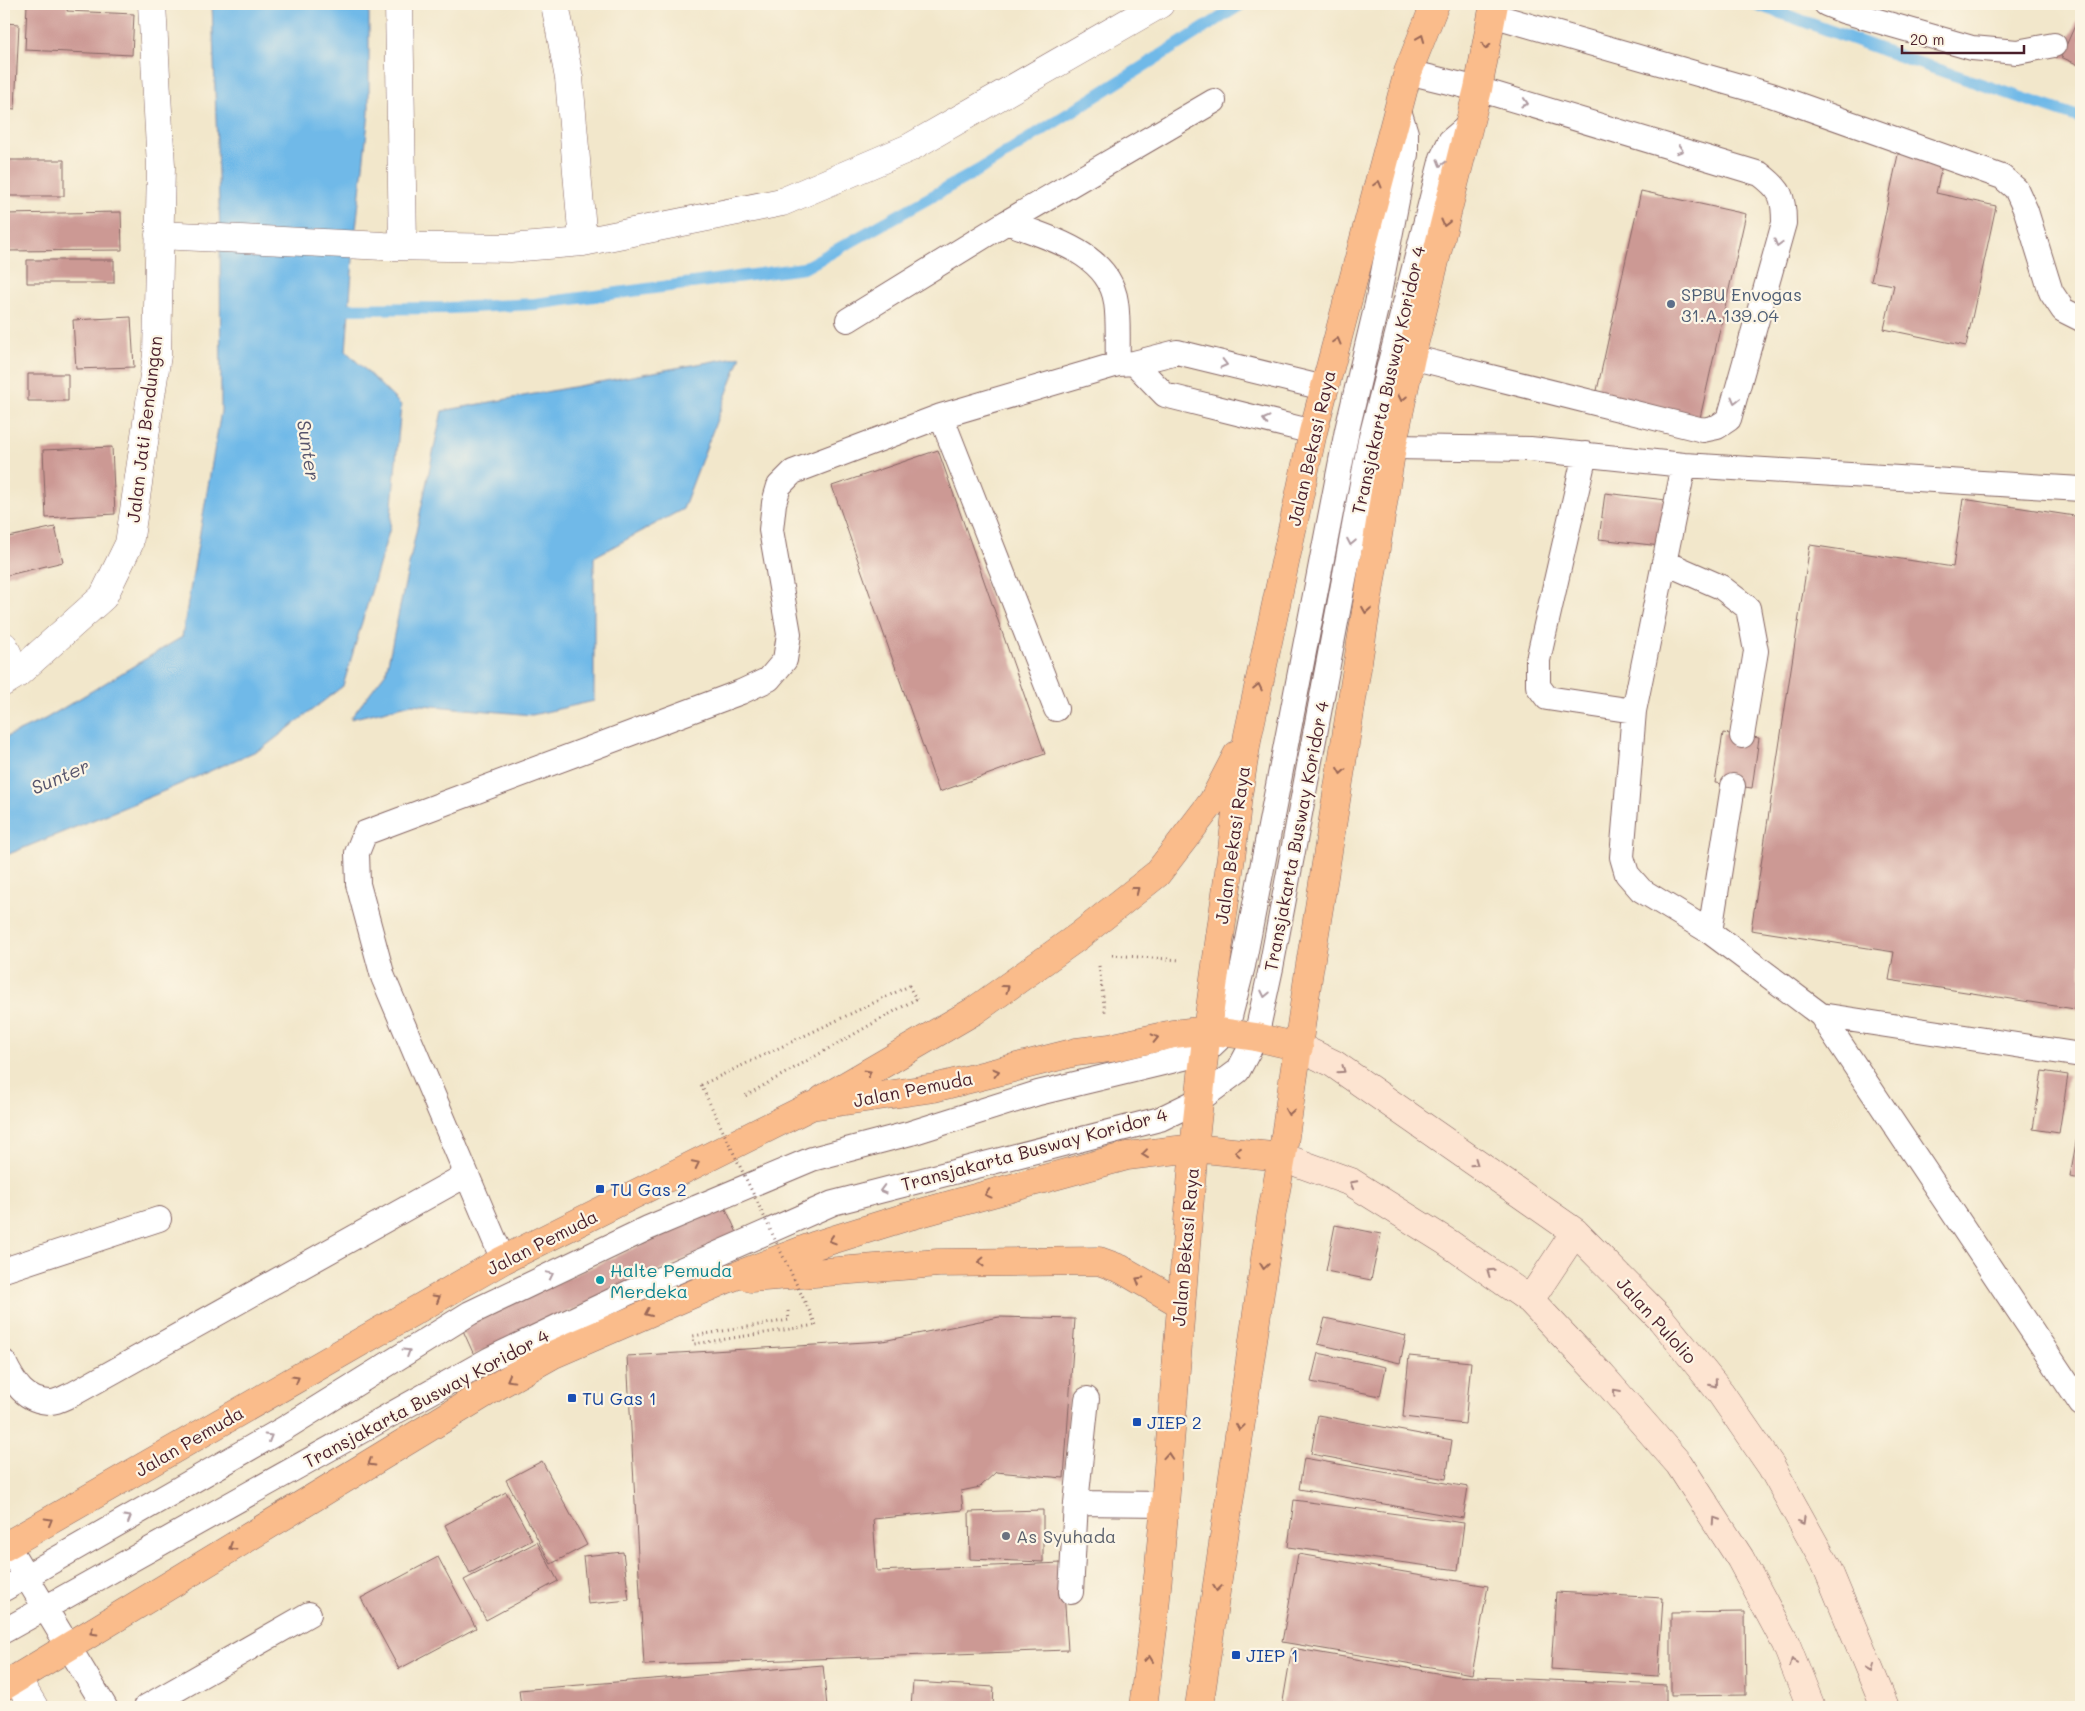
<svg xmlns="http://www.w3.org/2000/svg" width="2085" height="1711" viewBox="0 0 2085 1711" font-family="Mali,sans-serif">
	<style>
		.water { fill: #70b9e8; stroke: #5d6c8a }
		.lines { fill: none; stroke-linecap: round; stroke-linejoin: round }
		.stream { stroke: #70b9e8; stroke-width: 12 }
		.building { fill: #cc9994 }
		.lane-casing { stroke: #856563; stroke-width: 26 }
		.street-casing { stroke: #856563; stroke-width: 29 }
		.secondary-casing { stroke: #856563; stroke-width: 29 }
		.primary-casing { stroke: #856563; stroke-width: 29 }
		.path { stroke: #856563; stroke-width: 3; stroke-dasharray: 1 4; stroke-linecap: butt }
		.lane { stroke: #fff; stroke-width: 24 }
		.street { stroke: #fff; stroke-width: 28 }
		.secondary { stroke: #fde4d1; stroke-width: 28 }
		.primary { stroke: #fabc8b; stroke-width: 28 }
		.path-bridge { stroke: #856563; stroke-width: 3; stroke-dasharray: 1 4; stroke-linecap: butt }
		.oneway { stroke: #996656 }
		.oneway2 { stroke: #ae9aa0 }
		.oneway3 { stroke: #a4827e }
		.service-dot { fill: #5c6f8a; stroke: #fcf5e5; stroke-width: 2 }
		.transit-dot { fill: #1a4fb4; stroke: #fcf5e5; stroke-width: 2 }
		.culture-dot { fill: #0f9aa8; stroke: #fcf5e5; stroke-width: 2 }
		.worship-dot { fill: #6b7280; stroke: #fcf5e5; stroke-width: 2 }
		.labels { text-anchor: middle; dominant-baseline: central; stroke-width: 4.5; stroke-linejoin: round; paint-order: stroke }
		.service-label { font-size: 18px; fill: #4e5e75; stroke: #fcf5e5; text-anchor: start }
		.street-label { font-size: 18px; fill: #4a1f2b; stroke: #fcf5e5 }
		.transit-label { font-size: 18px; fill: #164399; stroke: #fcf5e5; text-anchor: start }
		.culture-label { font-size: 18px; fill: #0d838f; stroke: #fcf5e5; text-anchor: start }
		.worship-label { font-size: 18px; fill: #5b616d; stroke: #fcf5e5; text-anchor: start }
		.water-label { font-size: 19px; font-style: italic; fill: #57556d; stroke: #fcf5e5 }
	</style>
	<rect width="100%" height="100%" fill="#fcf5e5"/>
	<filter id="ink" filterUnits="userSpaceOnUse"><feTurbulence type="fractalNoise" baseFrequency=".02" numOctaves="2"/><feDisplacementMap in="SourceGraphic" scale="10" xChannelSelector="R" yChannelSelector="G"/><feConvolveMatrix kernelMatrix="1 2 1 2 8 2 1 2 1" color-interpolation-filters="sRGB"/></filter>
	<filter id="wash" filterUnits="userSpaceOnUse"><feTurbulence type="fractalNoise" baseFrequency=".0096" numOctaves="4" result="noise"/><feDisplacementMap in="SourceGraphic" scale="20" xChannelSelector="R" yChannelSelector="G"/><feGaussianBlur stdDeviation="1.12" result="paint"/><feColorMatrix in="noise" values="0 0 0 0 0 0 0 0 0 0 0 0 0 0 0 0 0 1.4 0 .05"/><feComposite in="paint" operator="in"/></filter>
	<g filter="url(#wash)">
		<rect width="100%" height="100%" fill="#f2e7cb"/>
		<!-- water -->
		<path class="water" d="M 212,4 L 369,4 L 369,113 L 354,246 L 346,351 L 401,405 L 390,528 L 343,686 L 263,748 L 157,794 L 4,856 L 4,738 L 45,719 L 182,637 L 221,411 L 220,232 Z
			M 741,356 L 683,509 L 594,557 L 594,701 L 532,715 L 412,704 L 350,719 L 386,672 L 442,411 Z"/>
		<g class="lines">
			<!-- stream -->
			<path class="stream" d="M 1756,4 L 1916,62 L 2081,118
				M 333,309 L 449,308 L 535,304 L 804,268 L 979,170 L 1242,4"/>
		</g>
		<g id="blocks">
			<!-- building -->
			<path class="building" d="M 27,4 L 68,4 L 67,11 L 134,14 L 132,55 L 25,50 Z
				M 2081,12 L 2081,66 L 2061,57 Z
				M 4,23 L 19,24 L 15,109 L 4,108 Z
				M 1899,150 L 1943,160 L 1936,193 L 1996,206 L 1966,346 L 1884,329 L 1894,285 L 1871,281 Z
				M 4,160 L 64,160 L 64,196 L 4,196 Z
				M 1641,191 L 1746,214 L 1700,418 L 1596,395 Z
				M 121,212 L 122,250 L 4,251 L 4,214 Z
				M 27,260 L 114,260 L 114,283 L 27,283 Z
				M 131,317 L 134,367 L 76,369 L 73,320 Z
				M 28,374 L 68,374 L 68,401 L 28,401 Z
				M 112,447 L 115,514 L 46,518 L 43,450 Z
				M 938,450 L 1045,754 L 939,792 L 832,486 Z
				M 1605,493 L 1666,500 L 1660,546 L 1599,539 Z
				M 1963,499 L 2081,517 L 2081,1010 L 1889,980 L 1894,952 L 1751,930 L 1810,545 L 1953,567 Z
				M 55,527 L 63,562 L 4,576 L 4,538 Z
				M 1723,733 L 1759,738 L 1752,788 L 1715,783 Z
				M 2042,1071 L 2068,1075 L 2059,1133 L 2033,1129 Z
				M 2080,1119 L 2081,1119 L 2081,1179 L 2070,1177 Z
				M 725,1207 L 738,1235 L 474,1355 L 461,1326 Z
				M 1335,1225 L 1381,1234 L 1371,1280 L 1326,1271 Z
				M 999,1317 L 1075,1319 L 1064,1478 L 996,1472 L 980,1487 L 961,1491 L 963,1510 L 873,1519 L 877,1571 L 1062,1563 L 1068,1650 L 644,1665 L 627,1356 L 883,1341 Z
				M 1325,1318 L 1406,1336 L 1400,1363 L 1318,1344 Z
				M 1318,1353 L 1386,1367 L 1380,1396 L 1311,1382 Z
				M 1409,1356 L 1471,1362 L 1465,1424 L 1403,1417 Z
				M 1318,1415 L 1452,1440 L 1446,1479 L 1311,1454 Z
				M 1304,1458 L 1468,1487 L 1463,1518 L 1299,1489 Z
				M 542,1461 L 587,1545 L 551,1564 L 506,1480 Z
				M 506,1492 L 532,1540 L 470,1573 L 445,1525 Z
				M 1294,1500 L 1464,1523 L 1458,1570 L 1288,1547 Z
				M 1043,1510 L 1043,1562 L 970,1559 L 969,1512 Z
				M 537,1542 L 558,1581 L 486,1620 L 464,1580 Z
				M 623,1552 L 629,1600 L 588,1604 L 583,1556 Z
				M 1298,1554 L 1488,1586 L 1472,1674 L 1282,1642 Z
				M 438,1557 L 476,1628 L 399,1669 L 361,1598 Z
				M 1556,1592 L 1663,1598 L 1658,1676 L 1551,1669 Z
				M 1745,1612 L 1746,1695 L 1671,1696 L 1671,1613 Z
				M 1292,1648 L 1454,1676 L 1666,1685 L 1666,1707 L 1282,1707 Z
				M 823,1665 L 827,1707 L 521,1707 L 519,1690 Z
				M 913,1682 L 994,1687 L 993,1707 L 911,1707 Z"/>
		</g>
	</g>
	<g filter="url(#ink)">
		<use href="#blocks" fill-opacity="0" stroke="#856563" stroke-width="1"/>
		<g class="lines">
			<!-- lane casing -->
			<g class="lane-casing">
				<path id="lane" d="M 1826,4 L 1843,11 L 1972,48 L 2017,52 L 2054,45
					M 1492,15 L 1771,95 L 2002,177 L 2016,189 L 2026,211 L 2051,292 L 2063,310 L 2081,319
					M 1408,72 L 1478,89 L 1760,174 C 1781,190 1784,196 1784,223 L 1729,419 L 1717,427 L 1703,430 L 1411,357
					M 1007,222 C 1047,238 1109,252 1116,302 C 1119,322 1117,344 1118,364
					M 848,320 L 1007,222 L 1214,101
					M 1134,363 L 1165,395 L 1313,432
					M 941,416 L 1056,709
					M 1392,447 L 1530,449 L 1684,465 L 2081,489
					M 1585,454 L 1538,660 L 1538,686 L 1547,698 L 1634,711
					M 1684,465 L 1634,711 L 1622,857 L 1627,874 L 1641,890 L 1710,932 L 1821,1015 L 2081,1404
					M 1664,562 L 1721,587 L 1748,608 L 1756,651 L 1742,736
					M 1710,932 L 1733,786
					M 1821,1015 L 2081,1055
					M 503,1260 L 383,977 L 358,884 L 357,853 L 365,833 L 741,692 L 769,679 L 785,660 L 789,634 L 771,530 L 774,503 L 779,486 L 793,472 L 941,416 L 1118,364 L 1134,363 L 1177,352 L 1324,388
					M 4,1270 L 159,1219
					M 4,1362 C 14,1383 25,1402 51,1402 C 58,1402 67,1396 73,1394 L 466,1175
					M 1076,1503 L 1087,1399
					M 4,1540 L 105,1707
					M 4,1589 L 285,1428 L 470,1313 L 648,1228 L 812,1159 L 911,1133 L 1038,1093 L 1204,1053 L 1226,1032 L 1243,966 L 1347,430 L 1377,304 L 1406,154 L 1406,133 L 1398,107
					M 1071,1592 L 1076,1503 L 1165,1504
					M 4,1631 L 490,1359 L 628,1293 L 833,1203 L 1160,1119 L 1199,1100 L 1238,1071 L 1256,1037 L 1271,968 L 1370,441 L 1442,158 L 1450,141 L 1469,125
					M 146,1707 L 309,1614"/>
			</g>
			<!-- street casing -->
			<g class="street-casing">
				<path id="street" d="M 399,4 L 403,246
					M 555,4 L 569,78 L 583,242
					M 159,235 L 384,246 L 510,248 L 583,242 L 782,202 L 909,148 L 1160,4
					M 4,646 L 17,674
					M 4,682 L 17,674 L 103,597 L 129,544 L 157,355 L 161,166 L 152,4
					M 17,1679 L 34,1707"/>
			</g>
			<!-- secondary casing -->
			<g class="secondary-casing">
				<path id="secondary" d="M 1299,1047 L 1334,1064 L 1575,1232 L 1661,1319 L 1720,1392 L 1771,1466 L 1826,1565 L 1885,1707
					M 1282,1157 L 1351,1182 L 1447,1242 L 1530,1300 L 1601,1375 L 1679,1464 L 1740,1558 L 1786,1644 L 1811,1707
					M 1530,1300 L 1575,1232"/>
			</g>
			<!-- primary casing -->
			<g class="primary-casing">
				<path id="primary" d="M 823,1099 L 974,1011 L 1079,936 L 1157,874 L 1213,801 L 1237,755
					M 751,1278 L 938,1263 L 1099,1261 L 1121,1269 L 1181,1304
					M 4,1547 L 503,1260 L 811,1106 L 934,1088 L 1076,1052 L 1110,1048 L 1173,1034 L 1207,1030 L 1256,1037 L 1299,1047
					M 4,1686 L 502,1383 L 552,1355 L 725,1280 L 816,1245 L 906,1217 L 1127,1156 L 1194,1148 L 1282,1157
					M 1143,1707 L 1153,1629 L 1165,1504 L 1194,1148 L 1207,1030 L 1232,850 L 1238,795 L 1248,735 L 1313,432 L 1408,72 L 1435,4
					M 1199,1707 L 1271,1218 L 1282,1157 L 1309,971 L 1392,447 L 1411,357 L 1478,89 L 1494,4"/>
			</g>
			<!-- path -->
			<path class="path" d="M 1112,955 L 1181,960
				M 1099,966 L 1105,1012
				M 701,1085 L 909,986 L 916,999 L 745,1096
				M 788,1311 L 789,1320 L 693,1336 L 694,1344 L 816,1325"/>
			<!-- lane -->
			<use href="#lane" class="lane"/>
			<!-- street -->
			<use href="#street" class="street"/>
			<!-- secondary -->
			<use href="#secondary" class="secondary"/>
			<!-- primary -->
			<use href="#primary" class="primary"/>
			<!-- path-bridge -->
			<path class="path-bridge" d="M 701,1085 L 816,1325"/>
		</g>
		<!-- one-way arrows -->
		<defs><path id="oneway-chevron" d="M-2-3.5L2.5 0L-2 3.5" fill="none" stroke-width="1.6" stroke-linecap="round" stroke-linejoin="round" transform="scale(1.25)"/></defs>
		<g class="oneway">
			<use href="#oneway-chevron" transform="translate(1421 38) rotate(-68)"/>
			<use href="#oneway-chevron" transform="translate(1486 46) rotate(100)"/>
			<use href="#oneway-chevron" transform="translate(1378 184) rotate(-75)"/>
			<use href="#oneway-chevron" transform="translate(1445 223) rotate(104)"/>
			<use href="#oneway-chevron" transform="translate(1337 341) rotate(-75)"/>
			<use href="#oneway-chevron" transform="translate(1402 398) rotate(102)"/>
			<use href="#oneway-chevron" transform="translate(1366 610) rotate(99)"/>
			<use href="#oneway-chevron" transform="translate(1258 687) rotate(-78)"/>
			<use href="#oneway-chevron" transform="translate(1341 771) rotate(99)"/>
			<use href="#oneway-chevron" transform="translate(1136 890) rotate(-38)"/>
			<use href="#oneway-chevron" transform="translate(1006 988) rotate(-36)"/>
			<use href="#oneway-chevron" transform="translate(1155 1038) rotate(-13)"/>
			<use href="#oneway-chevron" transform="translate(996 1072) rotate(-14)"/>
			<use href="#oneway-chevron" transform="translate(868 1073) rotate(-30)"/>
			<use href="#oneway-chevron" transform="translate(1289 1112) rotate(99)"/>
			<use href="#oneway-chevron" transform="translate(1238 1152) rotate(-174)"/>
			<use href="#oneway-chevron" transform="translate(1145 1154) rotate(173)"/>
			<use href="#oneway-chevron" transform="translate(696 1164) rotate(-26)"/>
			<use href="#oneway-chevron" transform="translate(988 1194) rotate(165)"/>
			<use href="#oneway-chevron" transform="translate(832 1240) rotate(162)"/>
			<use href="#oneway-chevron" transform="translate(981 1262) rotate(179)"/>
			<use href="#oneway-chevron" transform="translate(1264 1266) rotate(98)"/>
			<use href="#oneway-chevron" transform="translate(1139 1280) rotate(-150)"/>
			<use href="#oneway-chevron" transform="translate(437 1298) rotate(-30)"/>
			<use href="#oneway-chevron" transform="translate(648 1313) rotate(156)"/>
			<use href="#oneway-chevron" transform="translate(296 1379) rotate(-30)"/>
			<use href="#oneway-chevron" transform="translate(510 1379) rotate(151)"/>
			<use href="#oneway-chevron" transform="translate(1240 1427) rotate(98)"/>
			<use href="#oneway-chevron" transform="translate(1168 1456) rotate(-86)"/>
			<use href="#oneway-chevron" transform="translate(371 1463) rotate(149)"/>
			<use href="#oneway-chevron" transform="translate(49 1521) rotate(-30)"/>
			<use href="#oneway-chevron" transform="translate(232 1547) rotate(149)"/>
			<use href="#oneway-chevron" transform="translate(1217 1588) rotate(98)"/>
			<use href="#oneway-chevron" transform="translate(93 1632) rotate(149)"/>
			<use href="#oneway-chevron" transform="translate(1149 1659) rotate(-83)"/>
		</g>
		<g class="oneway2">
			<use href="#oneway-chevron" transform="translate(1525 103) rotate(17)"/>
			<use href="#oneway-chevron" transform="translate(1680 150) rotate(17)"/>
			<use href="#oneway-chevron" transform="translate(1441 163) rotate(106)"/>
			<use href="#oneway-chevron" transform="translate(1778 243) rotate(105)"/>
			<use href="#oneway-chevron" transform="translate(1224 364) rotate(14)"/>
			<use href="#oneway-chevron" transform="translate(1735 400) rotate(105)"/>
			<use href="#oneway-chevron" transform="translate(1266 420) rotate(-166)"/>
			<use href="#oneway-chevron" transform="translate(1351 542) rotate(101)"/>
			<use href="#oneway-chevron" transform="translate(1265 994) rotate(102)"/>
			<use href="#oneway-chevron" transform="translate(883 1190) rotate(165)"/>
			<use href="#oneway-chevron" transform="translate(550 1275) rotate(-26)"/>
			<use href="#oneway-chevron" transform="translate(407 1352) rotate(-32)"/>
			<use href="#oneway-chevron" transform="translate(269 1437) rotate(-30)"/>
			<use href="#oneway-chevron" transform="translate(128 1518) rotate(-30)"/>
		</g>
		<g class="oneway3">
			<use href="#oneway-chevron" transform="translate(1342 1070) rotate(35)"/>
			<use href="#oneway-chevron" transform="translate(1475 1163) rotate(35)"/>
			<use href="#oneway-chevron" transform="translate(1353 1184) rotate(-152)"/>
			<use href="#oneway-chevron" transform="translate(1490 1272) rotate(-145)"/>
			<use href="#oneway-chevron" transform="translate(1714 1384) rotate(51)"/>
			<use href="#oneway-chevron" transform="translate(1616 1392) rotate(-131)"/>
			<use href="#oneway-chevron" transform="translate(1715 1520) rotate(-123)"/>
			<use href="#oneway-chevron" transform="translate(1802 1521) rotate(61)"/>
			<use href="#oneway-chevron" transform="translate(1793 1662) rotate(-112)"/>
			<use href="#oneway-chevron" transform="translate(1870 1668) rotate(68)"/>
		</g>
	</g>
	<!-- markers -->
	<circle class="service-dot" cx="1671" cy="304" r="5"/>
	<g class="transit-dot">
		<rect x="595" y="1184" width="10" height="10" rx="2.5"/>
		<rect x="567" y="1393" width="10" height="10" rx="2.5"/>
		<rect x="1132" y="1417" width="10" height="10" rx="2.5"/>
		<rect x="1231" y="1650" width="10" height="10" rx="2.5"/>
	</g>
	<circle class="culture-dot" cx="600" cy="1280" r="5"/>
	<circle class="worship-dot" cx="1006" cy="1536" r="5"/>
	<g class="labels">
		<!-- service labels -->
		<g class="service-label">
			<text x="1681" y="294">SPBU Envogas<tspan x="1681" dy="21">31.A.139.04</tspan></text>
		</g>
		<!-- street labels -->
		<g class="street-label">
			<text transform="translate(1388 380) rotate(-77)">Transjakarta Busway Koridor 4</text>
			<text transform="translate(144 429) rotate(-83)">Jalan Jati Bendungan</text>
			<text transform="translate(1311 448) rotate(-77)">Jalan Bekasi Raya</text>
			<text transform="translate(1296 836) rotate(-79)">Transjakarta Busway Koridor 4</text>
			<text transform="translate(1232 845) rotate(-82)">Jalan Bekasi Raya</text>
			<text transform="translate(913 1089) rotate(-11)">Jalan Pemuda</text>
			<text transform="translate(1034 1149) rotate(-15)">Transjakarta Busway Koridor 4</text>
			<text transform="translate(542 1242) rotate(-27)">Jalan Pemuda</text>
			<text transform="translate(1185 1247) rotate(-85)">Jalan Bekasi Raya</text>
			<text transform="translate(1657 1320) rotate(48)">Jalan Pulolio</text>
			<text transform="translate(426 1398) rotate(-28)">Transjakarta Busway Koridor 4</text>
			<text transform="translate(189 1441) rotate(-30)">Jalan Pemuda</text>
		</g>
		<!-- transit labels -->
		<g class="transit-label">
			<text x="610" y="1189">TU Gas 2</text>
			<text x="582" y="1398">TU Gas 1</text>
			<text x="1147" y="1422">JIEP 2</text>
			<text x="1246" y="1655">JIEP 1</text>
		</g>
		<!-- culture labels -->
		<g class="culture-label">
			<text x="610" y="1270">Halte Pemuda<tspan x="610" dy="21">Merdeka</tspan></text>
		</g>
		<!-- worship labels -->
		<g class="worship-label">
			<text x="1016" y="1536">As Syuhada</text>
		</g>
		<!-- water labels -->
		<g class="water-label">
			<text transform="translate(309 450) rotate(81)">Sunter</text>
			<text transform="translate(60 776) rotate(-23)">Sunter</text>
		</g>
	</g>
	<!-- margin -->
	<rect width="2085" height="1711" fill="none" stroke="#fcf5e5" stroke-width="20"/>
	<!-- scale -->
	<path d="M1902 45v8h122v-8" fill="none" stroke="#4a1f2b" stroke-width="2.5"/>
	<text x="1910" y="45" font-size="15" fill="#4a1f2b" stroke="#fcf5e5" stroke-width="4" paint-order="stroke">20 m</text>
</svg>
